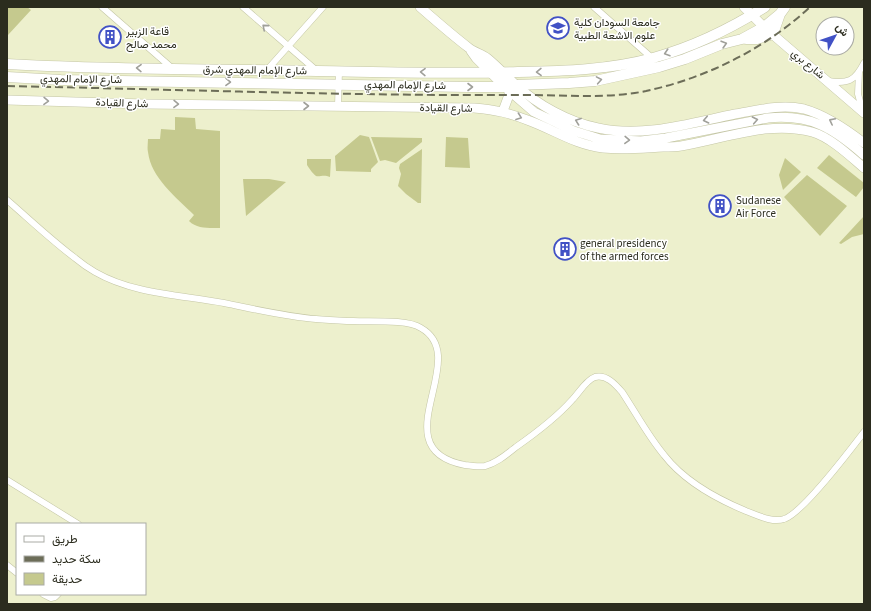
<svg xmlns="http://www.w3.org/2000/svg" width="871" height="611" viewBox="0 0 871 611" font-family="'Source Sans 3',Vazirmatn,sans-serif">
	<style>
		.green { fill: #c5c98e }
		.lines { fill: none; stroke-linecap: round; stroke-linejoin: round }
		.street-casing { stroke: #c4c6a5; stroke-width: 7 }
		.secondary-casing { stroke: #c4c6a5; stroke-width: 10 }
		.primary-casing { stroke: #c4c6a5; stroke-width: 11 }
		.street { stroke: #fff; stroke-width: 6 }
		.secondary { stroke: #fff; stroke-width: 9 }
		.primary { stroke: #fff; stroke-width: 10 }
		.rail { stroke: #6c6d58; stroke-width: 2; stroke-dasharray: 8 4; stroke-linecap: butt }
		.oneway { stroke: #a0a09a }
		.labels { text-anchor: middle; dominant-baseline: central; stroke-width: 3; stroke-linejoin: round; paint-order: stroke }
		.poi-label { font-size: 11px; fill: #2b2c1e; stroke: #fff; text-anchor: start }
		.street-label { font-size: 11px; fill: #2b2c1e; stroke: #fff }
	</style>
	<rect width="100%" height="100%" fill="#edf0cd"/>
	<!-- green -->
	<path class="green" d="M 8,7 L 27,7 L 31,10 L 8,35 Z
		M 175,117 L 195,118 L 196,129 L 220,131 L 220,228 C 209,228 197,229 189,221 L 194,215 C 176,197 151,178 148,152 C 147,148 148,143 148,139 L 160,139 L 161,129 L 175,130 Z
		M 360,135 L 369,137 L 378,162 L 371,169 L 371,172 L 336,171 L 335,156 Z
		M 371,137 L 422,138 L 422,142 L 396,163 L 385,160 L 380,161 Z
		M 446,137 L 468,138 L 470,168 L 445,167 Z
		M 422,149 L 421,203 L 418,203 L 406,194 L 398,186 L 401,174 L 399,168 L 400,164 Z
		M 829,155 L 864,183 L 864,187 L 856,197 L 817,168 Z
		M 785,158 L 801,172 L 783,190 L 779,175 Z
		M 307,159 L 331,159 L 330,177 C 324,174 320,177 316,176 C 313,174 309,168 307,165 Z
		M 807,175 L 847,206 L 820,236 L 784,197 Z
		M 243,179 L 269,179 L 286,182 L 246,216 Z
		M 864,216 L 864,234 L 852,237 L 841,244 L 839,243 Z"/>
	<g class="lines">
		<!-- street casing -->
		<g class="street-casing">
			<path id="street" d="M 102,7 L 173,69
				M 243,7 L 317,71
				M 594,7 L 652,58
				M 267,70 L 323,7
				M 859,72 L 858,94 L 863,112
				M 828,81 C 848,84 855,81 864,63
				M 338,106 L 339,71
				M 7,200 C 29,219 51,240 75,258 C 81,263 88,268 95,272 C 133,294 181,295 224,303 C 254,309 287,317 316,319 C 329,320 341,321 353,321 C 370,322 407,319 421,328 C 474,358 379,449 465,465 C 472,466 479,467 485,466 C 497,463 507,454 516,447 C 536,433 556,418 572,400 C 579,393 586,380 595,377 C 606,374 615,384 622,392 C 636,413 648,436 664,455 C 684,481 717,499 746,511 C 757,515 772,523 784,519 C 802,514 851,449 864,432
				M 7,480 L 78,524
				M 7,565 L 17,573
				M 43,594 L 51,598 L 55,597 L 58,594"/>
		</g>
		<!-- secondary casing -->
		<g class="secondary-casing">
			<path id="secondary" d="M 420,7 C 436,21 452,35 469,48 C 474,52 482,54 487,58 C 497,66 506,76 516,85 C 538,105 568,122 598,128 C 644,138 691,123 735,114 C 758,110 781,104 804,109 C 826,115 846,129 864,143
				M 744,7 L 764,27 L 864,113
				M 471,51 L 476,58 L 505,87 L 534,112 L 574,131 L 600,139 L 641,141 L 666,138 L 768,118 C 811,114 833,128 864,155
				M 7,100 L 145,104 L 474,108 C 496,110 510,113 530,121 C 554,130 576,145 603,148 C 623,150 643,148 663,147 C 670,147 675,147 681,146 C 724,139 769,120 812,132 C 830,137 850,156 864,168
				M 503,111 L 510,92"/>
		</g>
		<!-- primary casing -->
		<g class="primary-casing">
			<path id="primary" d="M 746,39 L 757,39 L 773,34 L 780,14
				M 7,64 C 110,70 214,69 317,71 C 384,72 451,74 518,72 C 563,71 609,70 653,58 C 693,47 730,29 765,7
				M 7,77 L 61,80 L 468,87 L 505,87 L 516,85 L 569,83 L 595,81 L 659,67 L 685,59 L 722,44 L 742,39 L 764,27 L 780,14 L 785,7"/>
		</g>
		<!-- street -->
		<use href="#street" class="street"/>
		<!-- secondary -->
		<use href="#secondary" class="secondary"/>
		<!-- primary -->
		<use href="#primary" class="primary"/>
		<!-- rail -->
		<path class="rail" d="M 7,86 C 154,89 300,94 447,95 C 474,95 502,95 530,95 C 569,95 607,99 646,91 C 706,78 765,49 810,7"/>
	</g>
	<!-- one-way arrows -->
	<defs><path id="oneway-chevron" d="M-2-3.5L2.5 0L-2 3.5" fill="none" stroke-width="1.6" stroke-linecap="round" stroke-linejoin="round"/></defs>
	<g class="oneway">
		<use href="#oneway-chevron" transform="translate(265 27) rotate(-139)"/>
		<use href="#oneway-chevron" transform="translate(724 44) rotate(-16)"/>
		<use href="#oneway-chevron" transform="translate(667 53) rotate(162)"/>
		<use href="#oneway-chevron" transform="translate(139 68) rotate(-179)"/>
		<use href="#oneway-chevron" transform="translate(423 72) rotate(-179)"/>
		<use href="#oneway-chevron" transform="translate(539 72) rotate(179)"/>
		<use href="#oneway-chevron" transform="translate(599 80) rotate(-10)"/>
		<use href="#oneway-chevron" transform="translate(228 82) rotate(1)"/>
		<use href="#oneway-chevron" transform="translate(470 87)"/>
		<use href="#oneway-chevron" transform="translate(46 101) rotate(1)"/>
		<use href="#oneway-chevron" transform="translate(176 104) rotate(1)"/>
		<use href="#oneway-chevron" transform="translate(306 106)"/>
		<use href="#oneway-chevron" transform="translate(519 117) rotate(20)"/>
		<use href="#oneway-chevron" transform="translate(706 120) rotate(168)"/>
		<use href="#oneway-chevron" transform="translate(755 120) rotate(-11)"/>
		<use href="#oneway-chevron" transform="translate(578 121) rotate(-160)"/>
		<use href="#oneway-chevron" transform="translate(832 121) rotate(-153)"/>
		<use href="#oneway-chevron" transform="translate(627 140) rotate(2)"/>
	</g>
	<!-- icons -->
	<defs>
		<g id="university-ring" transform="scale(1.15)"><circle r="9.5" fill="#fff" stroke="#4151c5" stroke-width="1.5"/><path d="M0-5L7-2L0 1L-7-2ZM-4 1L0 2.5L4 1V4Q0 6-4 4Z" fill="#4151c5"/></g>
		<g id="building-ring" transform="scale(1.15)"><circle r="9.5" fill="#fff" stroke="#4151c5" stroke-width="1.5"/><path d="M-4-6H4V6H1V3H-1V6H-4ZM-2.5-4.3h1.7v1.8h-1.7ZM.8-4.3h1.7v1.8H.8ZM-2.5-1h1.7V.8h-1.7ZM.8-1h1.7V.8H.8Z" fill="#4151c5"/></g>
	</defs>
	<g fill-rule="evenodd">
		<use href="#university-ring" x="558" y="28"/>
		<use href="#building-ring" x="110" y="37"/>
		<use href="#building-ring" x="720" y="206"/>
		<use href="#building-ring" x="565" y="249"/>
	</g>
	<g class="labels">
		<!-- poi labels -->
		<g class="poi-label">
			<text x="574" y="22">جامعة السودان كلية<tspan x="574" dy="13">علوم الاشعة الطبية</tspan></text>
			<text x="126" y="31">قاعة الزبير<tspan x="126" dy="13">محمد صالح</tspan></text>
			<text x="736" y="200">Sudanese<tspan x="736" dy="13">Air Force</tspan></text>
			<text x="580" y="243">general presidency<tspan x="580" dy="13">of the armed forces</tspan></text>
		</g>
		<!-- street labels -->
		<g class="street-label">
			<text transform="translate(808 64) rotate(40)">شارع بري</text>
			<text transform="translate(255 70) rotate(1)">شارع الإمام المهدي شرق</text>
			<text transform="translate(81 79) rotate(1)">شارع الإمام المهدي</text>
			<text transform="translate(405 85) rotate(1)">شارع الإمام المهدي</text>
			<text transform="translate(122 103) rotate(2)">شارع القيادة</text>
			<text transform="translate(446 108) rotate(1)">شارع القيادة</text>
		</g>
	</g>
	<!-- border -->
	<rect width="871" height="611" fill="none" stroke="#2b2c1e" stroke-width="16"/>
	<!-- legend -->
	<rect x="16" y="523" width="130" height="72" fill="#ffffff" stroke="#aaaba5"/>
	<rect x="24" y="536" width="20" height="6" fill="#ffffff" stroke="#aaaba5"/>
	<text x="52" y="543" font-size="12" fill="#2b2c1e">طريق</text>
	<rect x="24" y="556" width="20" height="6" fill="#6c6d58" stroke="#aaaba5"/>
	<text x="52" y="563" font-size="12" fill="#2b2c1e">سكة حديد</text>
	<rect x="24" y="573" width="20" height="12" fill="#c5c98e" stroke="#aaaba5"/>
	<text x="52" y="583" font-size="12" fill="#2b2c1e">حديقة</text>
	<!-- north arrow -->
	<g transform="translate(835 36) rotate(50)"><circle r="19" fill="#ffffff" stroke="#aaaba5"/>
	<path d="M0-3L7 15L0 10L-7 15Z" fill="#4151c5"/>
	<text y="-6" font-size="11" font-weight="bold" text-anchor="middle" fill="#2b2c1e">ش</text>
	</g>
</svg>
